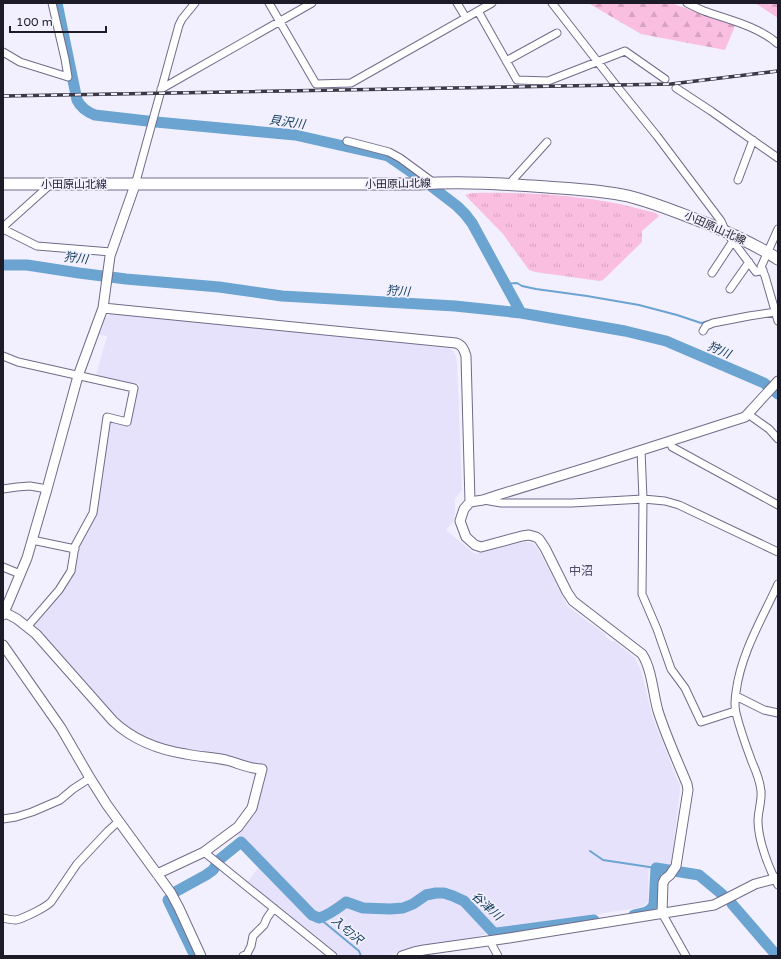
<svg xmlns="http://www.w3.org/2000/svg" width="781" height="959" viewBox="0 0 781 959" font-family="'Varela Round','Noto Sans JP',sans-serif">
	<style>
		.built { fill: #e6e2fc }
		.forest { fill: url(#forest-firs) }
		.park { fill: url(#park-tufts) }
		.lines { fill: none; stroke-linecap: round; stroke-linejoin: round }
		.stream { stroke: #6ba3d1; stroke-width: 2 }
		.river { stroke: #6ba3d1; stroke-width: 11 }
		.minor-casing { stroke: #716b89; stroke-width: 9 }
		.tertiary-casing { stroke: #716b89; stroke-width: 11 }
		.primary-casing { stroke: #716b89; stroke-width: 13 }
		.minor { stroke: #fff; stroke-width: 7 }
		.tertiary { stroke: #fff; stroke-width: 9 }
		.primary { stroke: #fff; stroke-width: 11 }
		.rail-casing { stroke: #3b3945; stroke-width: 3.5 }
		.rail { stroke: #f2f0fe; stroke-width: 2; stroke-dasharray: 6; stroke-linecap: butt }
		.labels { text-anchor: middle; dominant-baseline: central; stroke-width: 3.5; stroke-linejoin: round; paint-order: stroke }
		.street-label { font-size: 11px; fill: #1d1b27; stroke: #f2f0fe }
		.water-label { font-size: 12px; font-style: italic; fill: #0e3958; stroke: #f2f0fe }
		.neighbourhood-label { font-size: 12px; fill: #524c69; stroke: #f2f0fe }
	</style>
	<defs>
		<pattern id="forest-firs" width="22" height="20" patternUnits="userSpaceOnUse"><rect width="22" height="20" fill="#fabee1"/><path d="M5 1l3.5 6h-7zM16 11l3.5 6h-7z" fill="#d6a3c1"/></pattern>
		<pattern id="park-tufts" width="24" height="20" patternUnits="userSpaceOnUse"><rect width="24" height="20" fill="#fabee1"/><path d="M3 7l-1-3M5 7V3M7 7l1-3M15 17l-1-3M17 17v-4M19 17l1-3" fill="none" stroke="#d6a3c1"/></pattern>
	</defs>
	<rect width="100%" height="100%" fill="#f2f0fe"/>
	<!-- built -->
	<path class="built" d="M 111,313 L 448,348 L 453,351 L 456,356 L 457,363 L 462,490 L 455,499 L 455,516 L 453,522 L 446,530 L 475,554 L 521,542 L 528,542 L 533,543 L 537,547 L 567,605 L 571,609 L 605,634 L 606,637 L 612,642 L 614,641 L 635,658 L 642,673 L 652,716 L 680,786 L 680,791 L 671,865 L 668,867 L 665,867 L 649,865 L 648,901 L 645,905 L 642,907 L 508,929 L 488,933 L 484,935 L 442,943 L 412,947 L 387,956 L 337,956 L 247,882 L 263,862 L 235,833 L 265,771 L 159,746 L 124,727 L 71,670 L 55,649 L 31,627 L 63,589 L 77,550 L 96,513 L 110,422 L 112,421 L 130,426 L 139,384 L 96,375 L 107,336 L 97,334 L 98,331 L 101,332 L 105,318 Z"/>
	<!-- forest -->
	<path class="forest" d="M 588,3 L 671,3 L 708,16 L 735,26 L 725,50 L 641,34 Z
		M 755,3 L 778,3 L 778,18 Z"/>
	<!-- park -->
	<path class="park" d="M 472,193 C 521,192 571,194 620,204 C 632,207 644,210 656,213 L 659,216 L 642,231 L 642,242 L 603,280 L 600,281 L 535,272 L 529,270 L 503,234 L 465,195 Z"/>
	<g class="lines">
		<!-- stream -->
		<path class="stream" d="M 505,284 L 517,283 L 522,286 L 536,289 L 587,296 L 639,305 L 677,315 L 701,323 L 709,321
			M 590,851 L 603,860 L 656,868
			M 319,918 L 359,951 L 361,956"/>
		<!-- river -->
		<path class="river" d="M 57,3 L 77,100 C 81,108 87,112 95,115 L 156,122 L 295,135 L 388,156 L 427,183 L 457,206 L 465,214 L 472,223 L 521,313
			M 3,265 L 27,265 L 79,273 L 126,279 L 219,287 L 282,296 L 455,306 L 521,313 L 625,331 L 666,341 L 764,383 L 778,394
			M 175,892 L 206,875 L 213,870 L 220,859 L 241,842 L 312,915 L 319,918 C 329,915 337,909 346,902 L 363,908 L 390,909 L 403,908 L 413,904 L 426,895 L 436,893 L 444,893 L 453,896 L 464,901 L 493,932 L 497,933 L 594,920
			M 168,900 L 195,956
			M 732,904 L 777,956
			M 634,915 C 643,913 649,913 654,905 L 656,868 L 699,875 L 723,895"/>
		<!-- minor casing -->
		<g class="minor-casing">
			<path id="minor" d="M 269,3 L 316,84 L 351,83 L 492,3
				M 457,3 L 466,18
				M 552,3 L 615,84 L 657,136 L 721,221 L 726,232 L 756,272 L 763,270
				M 687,3 C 693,6 699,9 704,11 C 729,20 758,26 778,44
				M 478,11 L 517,80 L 548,81 L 625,51 L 665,79
				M 3,52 L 20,62 L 68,77 L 65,59 L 52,3
				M 506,61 L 557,33
				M 676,88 L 711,111 L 778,158
				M 161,89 L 312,3
				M 347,141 L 389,152 L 400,158 L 434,183
				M 738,180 L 753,140
				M 509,184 L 547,142
				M 135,185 L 179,25 L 182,19 L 195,3
				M 3,227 L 51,184
				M 3,229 L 37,246 L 111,252
				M 778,229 L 761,267 L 765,276 L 778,321
				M 712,273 L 733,241
				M 730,289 L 749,262
				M 703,331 L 706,326 L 713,323 L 749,316 L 776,312
				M 3,356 L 18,362 L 134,388 L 127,422 L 107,417 L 93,513 L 75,546 L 71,571 L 59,590 L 27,627
				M 748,414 L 769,429 L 778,439
				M 670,441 L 672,447 L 778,505
				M 641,450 L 643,499 L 642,594 L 657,629 L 671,669 L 685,688 L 701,722 L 735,711
				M 3,489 L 17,487 L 30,486 L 47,489
				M 484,500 L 501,503 L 572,503 L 643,499 L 665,501 L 679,505 L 778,552
				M 32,540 L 75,549
				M 3,567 L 20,574
				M 778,584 C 762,619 741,653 736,692 C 735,699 734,705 736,713 C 740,729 746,746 752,762 C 756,771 760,781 761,791 C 762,801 758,811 758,821 C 758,840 769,869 778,885
				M 736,696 L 764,710 L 778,713
				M 3,819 L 16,817 L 32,812 L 60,800 L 73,789 L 90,778
				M 204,852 L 333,956
				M 662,913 L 686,956
				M 3,918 C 7,919 12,920 16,920 C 24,918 45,908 51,902 L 77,864 L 108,831 L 119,821
				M 490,941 L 498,956
				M 243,956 L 247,954 L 251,946 L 253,936 L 264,925 L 267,918 L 274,908"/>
		</g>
		<!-- tertiary casing -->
		<g class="tertiary-casing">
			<path id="tertiary" d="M 103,308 L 456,343 C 462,345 464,349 466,356 L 470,502 L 464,509 L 460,521 L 466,537 L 475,545 L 481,547 L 522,536 L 529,535 L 536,537 L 539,539 L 545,548 L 567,592 L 573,601 L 642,654 C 652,669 653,694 658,711 C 666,736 677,760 687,784 L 688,790 L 676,866 L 670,875 L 665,879 L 663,883 L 662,913
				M 470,502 L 483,500 L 498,495 L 592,466 L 745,417 L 778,381
				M 3,613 L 4,612 L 17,619 L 36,634 L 113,721 C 132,739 159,750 186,754 C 199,757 212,757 226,760 C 238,763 249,769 262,769 L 252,808 L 238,827 L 204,852 L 157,874
				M 3,615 L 14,589 L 27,558 L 47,489 L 78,376 L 103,308 L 110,256 L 135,185
				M 3,645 L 61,728 L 90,778 L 107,805 L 171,893 L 179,908 L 201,956
				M 402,956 L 414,952 L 424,950 L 509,938 L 714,905 L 755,884 L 778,878"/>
		</g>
		<!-- primary casing -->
		<g class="primary-casing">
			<path id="primary" d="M 3,184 L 419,184 C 462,181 505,184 547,187 C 574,189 601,190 628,196 C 656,203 681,214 708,224 C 732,234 756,245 778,259"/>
		</g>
		<!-- minor -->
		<use href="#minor" class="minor"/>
		<!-- tertiary -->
		<use href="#tertiary" class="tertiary"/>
		<!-- primary -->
		<use href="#primary" class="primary"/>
		<!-- rail casing -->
		<g class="rail-casing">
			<path id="rail" d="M 3,96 L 671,84 L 778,71"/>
		</g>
		<!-- rail -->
		<use href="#rail" class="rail"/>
	</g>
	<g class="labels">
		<!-- street labels -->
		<g class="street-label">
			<text x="74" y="184">小田原山北線</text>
			<text transform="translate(398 184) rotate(-1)">小田原山北線</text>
			<text transform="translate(715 228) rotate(24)">小田原山北線</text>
		</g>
		<!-- water labels -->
		<g class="water-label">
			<text transform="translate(287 122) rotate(8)">貝沢川</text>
			<text transform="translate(76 258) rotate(7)">狩川</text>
			<text transform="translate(398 291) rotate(4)">狩川</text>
			<text transform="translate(719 350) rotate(23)">狩川</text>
			<text transform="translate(487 906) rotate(42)">谷津川</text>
			<text transform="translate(347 930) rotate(40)">入匂沢</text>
		</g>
		<!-- neighbourhood labels -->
		<g class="neighbourhood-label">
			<text x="581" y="571">中沼</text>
		</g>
	</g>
	<!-- border -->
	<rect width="781" height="959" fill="none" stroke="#1d1b27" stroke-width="8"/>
	<!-- scale -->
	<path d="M10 26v6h96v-6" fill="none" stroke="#1d1b27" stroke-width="2"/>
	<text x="16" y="26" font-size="12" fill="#1d1b27" stroke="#f2f0fe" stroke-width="3" paint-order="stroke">100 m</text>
</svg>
